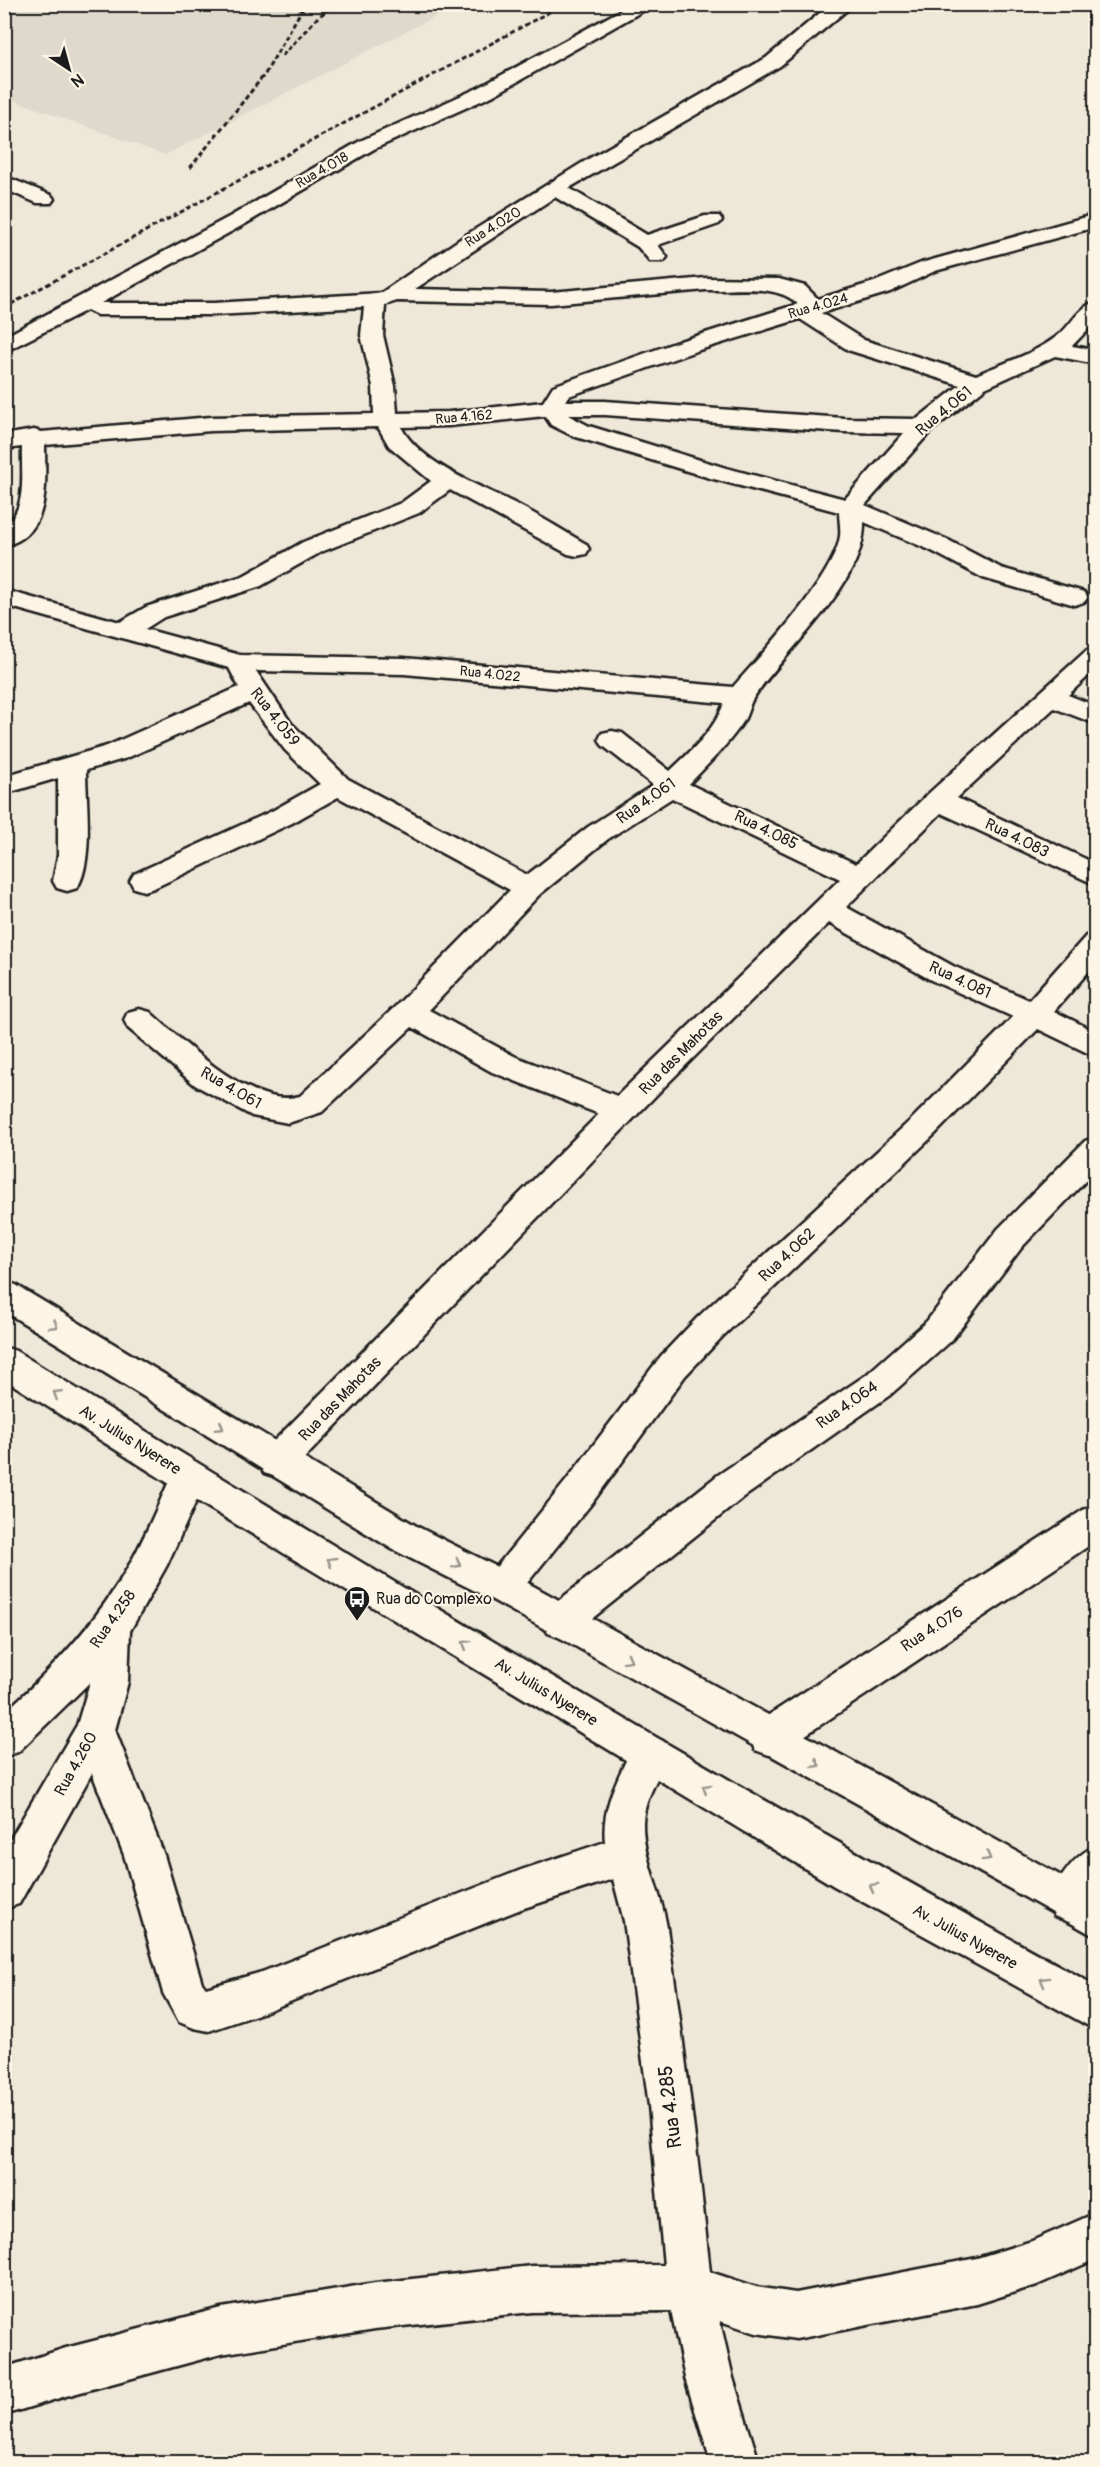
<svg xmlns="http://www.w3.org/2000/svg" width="1100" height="2467" viewBox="0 0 1100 2467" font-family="Pangolin,sans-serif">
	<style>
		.built { fill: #ded9cb }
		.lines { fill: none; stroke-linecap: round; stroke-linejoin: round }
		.street-casing { stroke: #1c1c1c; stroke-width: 5 }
		.secondary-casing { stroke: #1c1c1c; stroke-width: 5 }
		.street { fill: #fcf5e5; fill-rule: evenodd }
		.secondary { fill: #fcf5e5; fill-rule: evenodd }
		.rail { stroke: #1c1c1c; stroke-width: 3; stroke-dasharray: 5 3; stroke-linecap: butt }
		.oneway { stroke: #97938b }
		.labels { text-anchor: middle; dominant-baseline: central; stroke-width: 4.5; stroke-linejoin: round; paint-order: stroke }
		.far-street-label { font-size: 14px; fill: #1c1c1c; stroke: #fcf5e5 }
		.street-label { font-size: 16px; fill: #1c1c1c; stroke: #fcf5e5 }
		.poi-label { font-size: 16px; fill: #1c1c1c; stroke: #fcf5e5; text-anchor: start }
		.near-street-label { font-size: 20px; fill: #1c1c1c; stroke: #fcf5e5 }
	</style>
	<rect width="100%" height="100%" fill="#eee8d9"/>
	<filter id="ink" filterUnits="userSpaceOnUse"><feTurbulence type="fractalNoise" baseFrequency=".0167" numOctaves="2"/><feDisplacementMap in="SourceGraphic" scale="12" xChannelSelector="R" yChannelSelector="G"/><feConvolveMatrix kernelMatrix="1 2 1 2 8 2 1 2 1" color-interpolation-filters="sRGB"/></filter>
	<g filter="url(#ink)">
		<!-- built -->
		<path class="built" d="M 4,5 L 5,4 L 458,5 L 165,155 L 5,97 Z"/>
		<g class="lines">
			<!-- street casing -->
			<g class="street-casing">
				<path id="street" d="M 632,4 L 655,4 L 492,96 L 374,149 L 245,224 L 101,303 L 214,303 L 381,293 L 466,235 L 590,158 L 766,58 L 827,7 L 831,4 L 854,4 L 780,66 L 569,188 L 647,235 L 705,216 L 719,216 L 722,220 L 719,224 L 658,245 L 667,257 L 664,261 L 650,261 L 638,247 L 555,197 L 415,289 L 551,292 L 706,278 L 779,279 L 805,286 L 818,299 L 874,282 L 921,263 L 1096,214 L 1096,227 L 935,271 L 890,292 L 821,313 L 864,340 L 976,375 C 1003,363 1038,353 1061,333 C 1072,323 1081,305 1096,302 L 1096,321 L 1072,346 L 1096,350 L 1096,364 L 1055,356 L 985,388 L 931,431 L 865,505 L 948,540 L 1001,568 L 1084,592 L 1088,597 L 1084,602 L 1075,605 L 983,578 L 930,550 L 864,522 C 866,583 786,649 754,697 C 749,704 748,714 743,722 C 728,745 708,764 689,784 L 856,864 L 928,794 L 1087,650 L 1096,647 L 1096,669 L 1068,695 L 1096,706 L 1096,724 L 1054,708 L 957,798 L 1096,864 L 1096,885 L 941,813 L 846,907 L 953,966 L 1029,1000 L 1086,936 L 1096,933 L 1096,963 L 1054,1011 L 1096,1032 L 1096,1057 L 1038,1029 L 935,1134 L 722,1337 L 685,1376 L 592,1503 L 515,1598 L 502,1603 L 489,1598 L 483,1587 L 489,1576 L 566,1481 L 661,1356 L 698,1317 L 913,1118 L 1013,1017 L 931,980 L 829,923 L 662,1089 L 290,1473 L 277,1477 L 264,1473 L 259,1462 L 264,1451 L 599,1114 L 492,1072 L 412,1027 L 322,1112 L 288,1123 L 252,1116 L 195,1085 L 128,1028 L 124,1020 L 128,1012 L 139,1009 L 150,1012 C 184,1042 252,1110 300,1096 L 398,1004 L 510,890 L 338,797 L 292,823 L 154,888 L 144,891 L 134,888 L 130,881 L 134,874 L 272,811 L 320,784 L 285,750 L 249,703 L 127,758 L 86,770 C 86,802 94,861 77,888 L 67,891 L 57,888 L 53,881 L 58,855 L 58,778 L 4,794 L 4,776 L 107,746 L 239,687 L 229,668 L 4,605 L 4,590 L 120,622 L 146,607 L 243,576 L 303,542 L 401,503 L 431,481 L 389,446 L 378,427 L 211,431 L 45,445 C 45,483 52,534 4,546 L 4,527 C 28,508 21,475 22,447 L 4,449 L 4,435 L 34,430 L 41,432 L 211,417 L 374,414 L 373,386 L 361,335 L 364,307 L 214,315 L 97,315 L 87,310 L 4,352 L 4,337 L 231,216 L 360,141 L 478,88 ZM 706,290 C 735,291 776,283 798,304 L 680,341 L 553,386 L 543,402 L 449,412 L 397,413 L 395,386 L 383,335 L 385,305 L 397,301 L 551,304 ZM 800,319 L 848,350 L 960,385 L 917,419 L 844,418 L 605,401 L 566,401 L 569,396 L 696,351 ZM 568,415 L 605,415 L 844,432 L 904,433 L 845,499 L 726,468 L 589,426 ZM 545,416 L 551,425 L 573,436 L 710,478 L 839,512 C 839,520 841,528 840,536 C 835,576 761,655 733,687 L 404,658 L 240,655 L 145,629 L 164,617 L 261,586 L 321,552 L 419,513 L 450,490 L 568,554 L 577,556 L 586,554 L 589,549 L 586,544 C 562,530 538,515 514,503 C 478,485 421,464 401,427 L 449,426 ZM 256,671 L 404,674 L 724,703 C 714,731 691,751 670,771 L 622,733 L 612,731 L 602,733 L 599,739 L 602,745 L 653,785 L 588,827 L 527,875 L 348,779 L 291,723 ZM 672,798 L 840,879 L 617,1096 L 514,1056 L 429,1010 L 539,895 L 608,839 Z
					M 4,176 L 51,195 L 54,199 L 51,203 L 37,203 L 4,189 Z
					M 1096,1137 L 1096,1170 L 1022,1247 L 951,1341 L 890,1395 L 744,1497 L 574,1633 L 561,1638 L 548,1633 L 542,1621 L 548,1609 L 718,1475 L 866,1375 L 927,1321 L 998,1229 L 1085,1141 Z
					M 189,1462 L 202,1466 L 207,1477 L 167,1565 L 130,1631 L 128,1682 L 115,1730 L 164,1855 L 202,1983 L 206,1988 L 262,1972 L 521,1870 L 605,1842 C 601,1805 620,1775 635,1741 L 649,1736 L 663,1741 L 669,1754 C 660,1775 644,1799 643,1822 C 642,1858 662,1893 667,1928 C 684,2043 698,2157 710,2272 L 756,2287 L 796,2293 L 977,2258 L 1032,2241 L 1096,2213 L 1096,2259 L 1037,2285 L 977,2304 L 796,2339 L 756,2333 L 720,2321 L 733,2378 L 759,2462 L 711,2462 L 685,2378 L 671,2311 L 532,2312 L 375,2329 L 221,2354 L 66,2396 L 4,2415 L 4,2368 L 66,2348 L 221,2308 L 375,2283 L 532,2266 L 664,2265 L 649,2106 L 624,1921 L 613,1879 L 521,1909 L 262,2013 L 209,2031 L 194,2028 L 179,2022 L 163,1993 L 124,1855 L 92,1773 L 19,1904 L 4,1909 L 4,1850 L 77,1725 L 90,1682 L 18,1752 L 4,1757 L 4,1713 C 54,1668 98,1621 131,1562 C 148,1531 161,1498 176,1466 Z
					M 1096,1506 L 1096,1541 L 783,1750 L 769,1755 L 755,1750 L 749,1737 L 755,1724 L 1083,1510 Z
					M 1096,1846 C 1096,1878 1100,1908 1069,1922 L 1054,1916 L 1048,1902 C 1058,1880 1073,1855 1096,1846 Z"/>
			</g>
			<!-- secondary casing -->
			<g class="secondary-casing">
				<path id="secondary" d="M 4,1281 L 16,1285 L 418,1527 L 515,1576 L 1096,1895 L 1096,1937 L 489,1598 L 392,1549 L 4,1311 Z
					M 4,1347 L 16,1351 C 371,1571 729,1786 1096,1986 L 1096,2030 L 834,1886 L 176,1488 L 4,1379 Z"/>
			</g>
			<!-- street -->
			<use href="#street" class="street"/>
			<!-- secondary -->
			<use href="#secondary" class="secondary"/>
			<!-- rail -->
			<path class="rail" d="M 282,56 L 318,17 L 336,4
				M 190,168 L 265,74 L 305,4
				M 4,308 L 564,4"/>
		</g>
		<!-- one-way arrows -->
		<defs><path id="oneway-chevron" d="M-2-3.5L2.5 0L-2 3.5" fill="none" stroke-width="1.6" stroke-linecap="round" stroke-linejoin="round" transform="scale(1.5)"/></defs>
		<g class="oneway">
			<use href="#oneway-chevron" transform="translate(54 1325) rotate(32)"/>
			<use href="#oneway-chevron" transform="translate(57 1394) rotate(-148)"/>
			<use href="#oneway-chevron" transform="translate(220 1427) rotate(32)"/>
			<use href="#oneway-chevron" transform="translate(331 1561) rotate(-149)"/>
			<use href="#oneway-chevron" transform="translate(457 1564) rotate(27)"/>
			<use href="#oneway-chevron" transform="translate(466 1644) rotate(-149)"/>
			<use href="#oneway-chevron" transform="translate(628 1659) rotate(29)"/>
			<use href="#oneway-chevron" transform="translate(816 1764) rotate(29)"/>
			<use href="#oneway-chevron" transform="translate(706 1788) rotate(-149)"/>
			<use href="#oneway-chevron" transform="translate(987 1857) rotate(29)"/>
			<use href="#oneway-chevron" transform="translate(873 1887) rotate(-151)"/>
			<use href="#oneway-chevron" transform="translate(1044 1981) rotate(-151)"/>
		</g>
	</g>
	<!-- icons -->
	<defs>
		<g id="bus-pin" transform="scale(1.35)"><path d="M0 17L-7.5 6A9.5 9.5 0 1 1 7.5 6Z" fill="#1c1c1c" stroke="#fcf5e5"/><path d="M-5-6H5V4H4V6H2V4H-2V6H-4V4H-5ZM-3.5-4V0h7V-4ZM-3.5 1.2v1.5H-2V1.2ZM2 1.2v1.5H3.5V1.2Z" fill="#fff"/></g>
	</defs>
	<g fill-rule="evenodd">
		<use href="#bus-pin" x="357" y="1599"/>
	</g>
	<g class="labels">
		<!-- far-street labels -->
		<g class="far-street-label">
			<text transform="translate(322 170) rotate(-30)">Rua 4.018</text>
			<text transform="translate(493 227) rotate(-32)">Rua 4.020</text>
			<text transform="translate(818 306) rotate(-16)">Rua 4.024</text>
			<text transform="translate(464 417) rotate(-5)">Rua 4.162</text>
			<text transform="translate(490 674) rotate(6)">Rua 4.022</text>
		</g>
		<!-- street labels -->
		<g class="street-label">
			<text transform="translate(944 411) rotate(-40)">Rua 4.061</text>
			<text transform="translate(275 717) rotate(52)">Rua 4.059</text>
			<text transform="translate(646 801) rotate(-35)">Rua 4.061</text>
			<text transform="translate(766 830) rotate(26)">Rua 4.085</text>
			<text transform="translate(1017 838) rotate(26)">Rua 4.083</text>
			<text transform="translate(960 980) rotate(25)">Rua 4.081</text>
			<text transform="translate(681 1053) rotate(-45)">Rua das Mahotas</text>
			<text transform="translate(231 1088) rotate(30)">Rua 4.061</text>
			<text transform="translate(787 1255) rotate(-43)">Rua 4.062</text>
			<text transform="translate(340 1399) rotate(-46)">Rua das Mahotas</text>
			<text transform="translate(847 1405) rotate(-35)">Rua 4.064</text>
			<text transform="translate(130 1440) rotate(32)">Av. Julius Nyerere</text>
			<text transform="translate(113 1619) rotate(-55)">Rua 4.258</text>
			<text transform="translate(932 1629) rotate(-33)">Rua 4.076</text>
			<text transform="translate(546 1692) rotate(31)">Av. Julius Nyerere</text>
			<text transform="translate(76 1764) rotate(-61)">Rua 4.260</text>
			<text transform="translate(965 1937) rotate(29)">Av. Julius Nyerere</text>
		</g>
		<!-- poi labels -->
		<g class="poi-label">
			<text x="376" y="1599">Rua do Complexo</text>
		</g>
		<!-- near-street labels -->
		<g class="near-street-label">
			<text transform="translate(670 2107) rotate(-97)">Rua 4.285</text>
		</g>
	</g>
	<!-- margin -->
	<rect width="1100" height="2467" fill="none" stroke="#fcf5e5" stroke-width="24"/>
	<rect x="12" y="12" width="1076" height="2443" fill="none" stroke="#1c1c1c" stroke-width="2" filter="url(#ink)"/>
	<!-- north arrow -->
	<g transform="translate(69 69) rotate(144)" stroke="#fcf5e5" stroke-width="4.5" paint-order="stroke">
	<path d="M0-4.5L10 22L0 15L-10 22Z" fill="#1c1c1c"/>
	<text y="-9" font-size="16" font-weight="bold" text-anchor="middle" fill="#1c1c1c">N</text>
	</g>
</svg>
